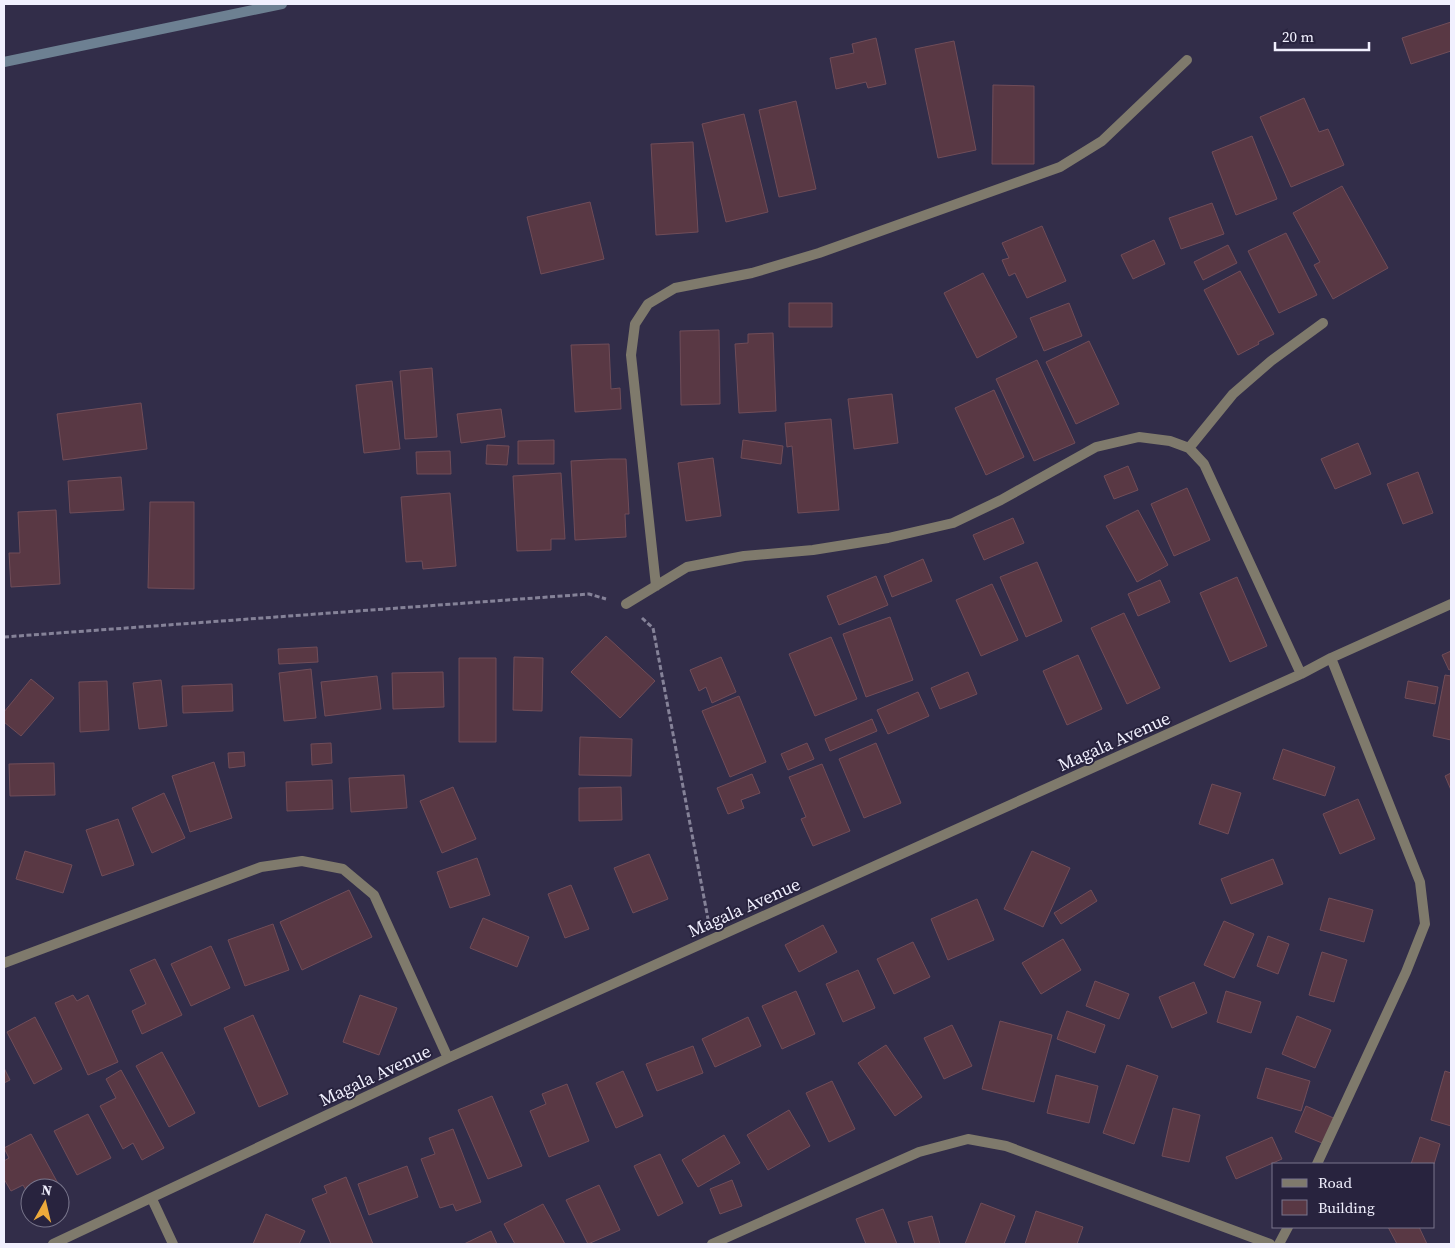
<svg xmlns="http://www.w3.org/2000/svg" width="1455" height="1248" viewBox="0 0 1455 1248" font-family="'Source Serif 4',serif">
	<style>
		.lines { fill: none; stroke-linecap: round; stroke-linejoin: round }
		.stream { stroke: #6d8092; stroke-width: 10 }
		.building { fill: #593844; stroke: #704d59 }
		.path { stroke: #858298; stroke-width: 3; stroke-dasharray: 5 2.5; stroke-linecap: butt }
		.street { stroke: #7f7a6c; stroke-width: 10 }
		.labels { text-anchor: middle; dominant-baseline: central; stroke-width: 4; stroke-linejoin: round; paint-order: stroke }
		.street-label { font-size: 18px; fill: #f1f0fe; stroke: #28233e }
	</style>
	<rect width="100%" height="100%" fill="#322d49"/>
	<g class="lines">
		<!-- stream -->
		<path class="stream" d="M 4,62 L 282,4"/>
	</g>
	<!-- building -->
	<path class="building" d="M 1451,22 L 1451,51 L 1411,64 L 1402,38 Z
		M 876,38 L 886,84 L 868,88 L 866,82 L 836,89 L 830,58 L 854,53 L 852,44 Z
		M 954,41 L 976,150 L 938,158 L 915,49 Z
		M 993,85 L 1034,86 L 1034,164 L 992,164 Z
		M 1304,98 L 1319,132 L 1328,129 L 1344,165 L 1291,187 L 1260,117 Z
		M 796,101 L 816,189 L 779,197 L 759,110 Z
		M 744,114 L 768,212 L 726,222 L 702,124 Z
		M 1252,136 L 1277,199 L 1236,215 L 1212,152 Z
		M 693,142 L 698,232 L 656,235 L 651,144 Z
		M 1342,186 L 1388,268 L 1333,299 L 1314,265 L 1320,262 L 1293,213 Z
		M 590,202 L 604,259 L 541,274 L 527,217 Z
		M 1212,203 L 1224,234 L 1181,249 L 1169,218 Z
		M 1042,226 L 1066,281 L 1027,298 L 1015,273 L 1009,276 L 1002,260 L 1009,258 L 1002,243 Z
		M 1286,233 L 1317,295 L 1279,313 L 1248,251 Z
		M 1154,240 L 1165,264 L 1133,279 L 1121,255 Z
		M 1228,245 L 1237,263 L 1203,280 L 1194,262 Z
		M 1240,271 L 1274,334 L 1258,342 L 1259,344 L 1238,355 L 1204,290 Z
		M 983,273 L 1017,337 L 977,358 L 944,293 Z
		M 789,303 L 832,303 L 832,327 L 789,327 Z
		M 1069,303 L 1082,336 L 1044,351 L 1030,318 Z
		M 719,330 L 720,404 L 681,405 L 680,331 Z
		M 773,333 L 776,411 L 739,413 L 735,344 L 748,343 L 748,334 Z
		M 1089,341 L 1119,404 L 1076,424 L 1046,362 Z
		M 609,344 L 611,389 L 620,388 L 621,409 L 575,412 L 571,345 Z
		M 1037,360 L 1075,443 L 1034,461 L 996,379 Z
		M 432,368 L 437,437 L 405,439 L 400,371 Z
		M 392,381 L 400,449 L 364,453 L 356,385 Z
		M 994,390 L 1024,457 L 986,475 L 955,408 Z
		M 892,394 L 898,443 L 854,449 L 848,399 Z
		M 141,403 L 147,449 L 63,460 L 57,414 Z
		M 501,409 L 505,437 L 461,443 L 457,414 Z
		M 831,419 L 839,510 L 798,513 L 792,446 L 787,447 L 785,423 Z
		M 554,440 L 554,464 L 518,464 L 518,441 Z
		M 743,440 L 783,446 L 781,464 L 741,458 Z
		M 1358,443 L 1371,474 L 1335,489 L 1321,459 Z
		M 487,445 L 509,446 L 507,465 L 486,464 Z
		M 450,451 L 451,474 L 417,474 L 416,452 Z
		M 713,458 L 721,516 L 686,521 L 678,463 Z
		M 610,459 L 626,459 L 629,514 L 625,514 L 626,537 L 575,540 L 571,461 Z
		M 1128,466 L 1138,490 L 1114,499 L 1104,476 Z
		M 1418,472 L 1433,513 L 1403,524 L 1387,484 Z
		M 561,473 L 565,539 L 551,539 L 551,550 L 517,551 L 513,476 Z
		M 121,477 L 124,510 L 70,513 L 68,481 Z
		M 1187,488 L 1210,540 L 1174,556 L 1151,504 Z
		M 450,493 L 456,566 L 423,569 L 422,561 L 406,562 L 401,497 Z
		M 150,502 L 194,502 L 194,589 L 148,588 Z
		M 56,510 L 60,584 L 11,587 L 9,553 L 20,553 L 18,512 Z
		M 1138,510 L 1168,565 L 1137,582 L 1106,526 Z
		M 1013,518 L 1024,543 L 984,560 L 973,535 Z
		M 923,559 L 932,581 L 892,597 L 884,576 Z
		M 1037,562 L 1062,621 L 1026,637 L 1000,577 Z
		M 876,576 L 888,605 L 839,625 L 827,596 Z
		M 1237,577 L 1267,646 L 1230,662 L 1200,593 Z
		M 1160,580 L 1170,602 L 1138,616 L 1128,594 Z
		M 992,584 L 1018,640 L 981,656 L 956,600 Z
		M 1124,613 L 1160,688 L 1127,704 L 1091,628 Z
		M 890,617 L 913,680 L 866,697 L 843,634 Z
		M 606,636 L 655,681 L 620,718 L 571,672 Z
		M 831,637 L 857,699 L 815,716 L 789,654 Z
		M 317,647 L 318,662 L 279,664 L 278,649 Z
		M 1451,651 L 1451,669 L 1449,670 L 1442,655 Z
		M 1078,655 L 1102,709 L 1067,725 L 1043,671 Z
		M 514,657 L 543,658 L 542,711 L 513,710 Z
		M 721,657 L 736,692 L 712,703 L 706,687 L 699,691 L 690,670 Z
		M 459,658 L 496,658 L 496,742 L 459,742 Z
		M 311,669 L 316,718 L 284,721 L 279,673 Z
		M 443,672 L 444,707 L 393,709 L 392,673 Z
		M 968,672 L 977,694 L 940,709 L 931,688 Z
		M 1445,675 L 1451,676 L 1451,740 L 1433,736 Z
		M 377,676 L 381,709 L 325,716 L 321,682 Z
		M 31,679 L 54,698 L 21,736 L 4,722 L 4,712 Z
		M 161,680 L 167,726 L 139,729 L 133,683 Z
		M 107,681 L 109,730 L 80,732 L 79,682 Z
		M 1408,681 L 1438,687 L 1435,704 L 1405,698 Z
		M 232,684 L 233,711 L 183,713 L 182,686 Z
		M 918,692 L 929,716 L 888,734 L 877,710 Z
		M 739,696 L 766,762 L 730,777 L 702,711 Z
		M 872,719 L 877,731 L 830,751 L 825,739 Z
		M 580,737 L 632,739 L 631,776 L 579,775 Z
		M 331,743 L 332,763 L 312,765 L 311,744 Z
		M 807,743 L 814,759 L 788,770 L 781,754 Z
		M 876,743 L 901,803 L 864,818 L 839,759 Z
		M 1283,749 L 1335,767 L 1325,796 L 1273,779 Z
		M 244,752 L 245,766 L 229,768 L 228,753 Z
		M 214,762 L 232,818 L 190,832 L 172,776 Z
		M 54,763 L 55,795 L 10,796 L 9,764 Z
		M 822,764 L 850,831 L 813,846 L 801,819 L 806,817 L 789,777 Z
		M 1451,773 L 1451,790 L 1445,776 Z
		M 752,774 L 760,793 L 741,800 L 744,808 L 728,814 L 717,788 Z
		M 404,775 L 407,808 L 351,812 L 349,778 Z
		M 332,780 L 333,809 L 287,811 L 286,782 Z
		M 1212,784 L 1241,793 L 1228,834 L 1199,824 Z
		M 453,787 L 476,839 L 442,853 L 420,801 Z
		M 621,787 L 622,820 L 579,821 L 579,788 Z
		M 164,793 L 185,838 L 152,853 L 132,808 Z
		M 1358,799 L 1375,839 L 1340,854 L 1323,814 Z
		M 118,819 L 134,865 L 102,876 L 86,830 Z
		M 25,851 L 72,865 L 63,893 L 16,879 Z
		M 1032,851 L 1070,868 L 1043,927 L 1004,909 Z
		M 649,854 L 668,899 L 633,913 L 614,868 Z
		M 477,858 L 490,895 L 450,908 L 437,872 Z
		M 1273,859 L 1283,884 L 1231,904 L 1221,879 Z
		M 571,885 L 589,929 L 565,938 L 548,894 Z
		M 349,890 L 372,937 L 302,970 L 280,922 Z
		M 1091,890 L 1097,901 L 1061,924 L 1054,913 Z
		M 1329,898 L 1373,910 L 1364,942 L 1320,930 Z
		M 977,899 L 994,940 L 948,960 L 931,919 Z
		M 483,918 L 529,937 L 517,967 L 470,948 Z
		M 1224,921 L 1254,934 L 1234,978 L 1204,965 Z
		M 273,924 L 289,970 L 245,986 L 228,940 Z
		M 823,925 L 837,952 L 799,972 L 785,945 Z
		M 1268,936 L 1289,944 L 1278,974 L 1257,966 Z
		M 1063,939 L 1081,970 L 1041,994 L 1022,963 Z
		M 913,942 L 930,977 L 894,994 L 877,959 Z
		M 211,946 L 230,988 L 191,1006 L 171,964 Z
		M 1322,952 L 1347,960 L 1334,1002 L 1309,995 Z
		M 155,959 L 182,1015 L 142,1034 L 132,1011 L 146,1004 L 130,970 Z
		M 858,970 L 875,1008 L 843,1022 L 826,984 Z
		M 1095,981 L 1129,994 L 1119,1019 L 1086,1006 Z
		M 1194,982 L 1207,1013 L 1172,1028 L 1159,997 Z
		M 796,991 L 815,1034 L 782,1049 L 762,1006 Z
		M 1226,991 L 1261,1002 L 1251,1033 L 1217,1022 Z
		M 73,995 L 77,1001 L 88,995 L 118,1062 L 88,1075 L 55,1003 Z
		M 360,995 L 397,1008 L 379,1055 L 343,1042 Z
		M 1067,1011 L 1105,1025 L 1095,1053 L 1057,1039 Z
		M 253,1015 L 288,1094 L 259,1107 L 224,1028 Z
		M 1297,1016 L 1331,1030 L 1315,1068 L 1282,1054 Z
		M 35,1017 L 62,1069 L 34,1084 L 7,1032 Z
		M 748,1017 L 761,1046 L 715,1067 L 702,1039 Z
		M 1000,1021 L 1052,1035 L 1034,1102 L 982,1089 Z
		M 952,1025 L 972,1066 L 944,1079 L 924,1038 Z
		M 886,1045 L 922,1097 L 895,1116 L 858,1063 Z
		M 693,1046 L 703,1073 L 657,1091 L 646,1064 Z
		M 162,1052 L 195,1113 L 169,1127 L 136,1066 Z
		M 1127,1065 L 1158,1076 L 1134,1144 L 1103,1133 Z
		M 4,1068 L 10,1080 L 4,1083 Z
		M 1266,1068 L 1310,1081 L 1301,1111 L 1257,1098 Z
		M 121,1070 L 164,1148 L 142,1160 L 133,1143 L 123,1149 L 100,1106 L 116,1098 L 106,1079 Z
		M 623,1071 L 643,1116 L 616,1128 L 596,1083 Z
		M 1445,1071 L 1451,1073 L 1451,1126 L 1431,1120 Z
		M 1056,1075 L 1098,1086 L 1089,1123 L 1047,1113 Z
		M 832,1081 L 855,1129 L 829,1142 L 806,1093 Z
		M 567,1084 L 589,1141 L 549,1157 L 530,1111 L 546,1104 L 542,1094 Z
		M 492,1096 L 522,1166 L 488,1179 L 458,1110 Z
		M 1306,1106 L 1338,1120 L 1327,1145 L 1295,1132 Z
		M 1173,1108 L 1200,1115 L 1189,1162 L 1162,1156 Z
		M 789,1110 L 810,1146 L 768,1170 L 747,1135 Z
		M 88,1114 L 111,1158 L 77,1175 L 54,1131 Z
		M 453,1129 L 481,1202 L 456,1211 L 453,1204 L 440,1208 L 421,1159 L 435,1154 L 429,1138 Z
		M 31,1134 L 61,1189 L 30,1188 L 30,1197 L 23,1185 L 11,1191 L 4,1179 L 4,1161 L 9,1158 L 4,1148 Z
		M 724,1135 L 740,1163 L 698,1187 L 682,1160 Z
		M 1272,1137 L 1282,1159 L 1236,1179 L 1226,1157 Z
		M 1420,1137 L 1440,1144 L 1434,1164 L 1411,1164 Z
		M 660,1154 L 683,1203 L 658,1216 L 634,1166 Z
		M 407,1166 L 418,1197 L 369,1215 L 358,1184 Z
		M 346,1177 L 373,1244 L 331,1244 L 312,1199 L 327,1193 L 324,1186 Z
		M 732,1180 L 742,1206 L 720,1214 L 710,1189 Z
		M 599,1185 L 620,1230 L 588,1244 L 566,1200 Z
		M 981,1203 L 1015,1216 L 1004,1244 L 965,1244 Z
		M 543,1204 L 565,1244 L 515,1244 L 504,1224 Z
		M 883,1209 L 897,1244 L 866,1244 L 856,1219 Z
		M 1036,1211 L 1083,1227 L 1077,1244 L 1025,1244 Z
		M 266,1214 L 305,1231 L 299,1244 L 253,1244 Z
		M 932,1216 L 940,1244 L 915,1244 L 908,1222 Z
		M 1388,1227 L 1419,1227 L 1427,1244 L 1397,1244 Z
		M 491,1231 L 497,1244 L 464,1244 Z"/>
	<g class="lines">
		<!-- path -->
		<path class="path" d="M 642,618 L 653,628 L 708,919
			M 4,637 L 589,594 L 606,599"/>
		<!-- street -->
		<path class="street" d="M 1189,448 L 1233,394 L 1271,361 L 1323,323
			M 656,586 L 631,355 L 635,324 L 648,304 L 675,288 L 752,273 L 819,253 L 1060,167 L 1102,141 L 1187,60
			M 626,604 L 687,567 L 744,556 L 813,550 L 888,538 L 953,523 L 1001,500 L 1096,447 L 1139,437 L 1170,441 L 1189,448 L 1204,464 L 1301,674
			M 4,963 L 261,867 L 302,861 L 343,869 L 374,895 L 448,1058
			M 1317,1164 L 1406,972 L 1425,924 L 1420,882 L 1331,658
			M 152,1199 L 173,1244
			M 53,1244 L 448,1058 L 1301,674 L 1331,658 L 1451,604
			M 712,1244 L 919,1152 L 968,1139 L 1006,1146 L 1270,1244
			M 1279,1244 L 1288,1227"/>
	</g>
	<g class="labels">
		<!-- street labels -->
		<g class="street-label">
			<text transform="translate(1114 741) rotate(-24)">Magala Avenue</text>
			<text transform="translate(744 907) rotate(-24)">Magala Avenue</text>
			<text transform="translate(375 1075) rotate(-25)">Magala Avenue</text>
		</g>
	</g>
	<!-- border -->
	<rect width="1455" height="1248" fill="none" stroke="#f1f0fe" stroke-width="10"/>
	<!-- legend -->
	<rect x="1272" y="1163" width="162" height="65" fill="#28233e" stroke="#78758b"/>
	<rect x="1282" y="1179" width="25" height="8" fill="#7f7a6c" stroke="#78758b"/>
	<text x="1318" y="1188" font-size="15" fill="#f1f0fe">Road</text>
	<rect x="1282" y="1200" width="25" height="15" fill="#593844" stroke="#78758b"/>
	<text x="1318" y="1213" font-size="15" fill="#f1f0fe">Building</text>
	<!-- north arrow -->
	<g transform="translate(45 1203) rotate(8)"><circle r="24" fill="#28233e" stroke="#78758b"/>
	<path d="M0-4L9 19L0 12L-9 19Z" fill="#eca93b"/>
	<text y="-8" font-size="14" font-weight="bold" text-anchor="middle" fill="#f1f0fe">N</text>
	</g>
	<!-- scale -->
	<path d="M1275 42v8h94v-8" fill="none" stroke="#f1f0fe" stroke-width="2.5"/>
	<text x="1282" y="42" font-size="15" fill="#f1f0fe" stroke="#28233e" stroke-width="4" paint-order="stroke">20 m</text>
</svg>
